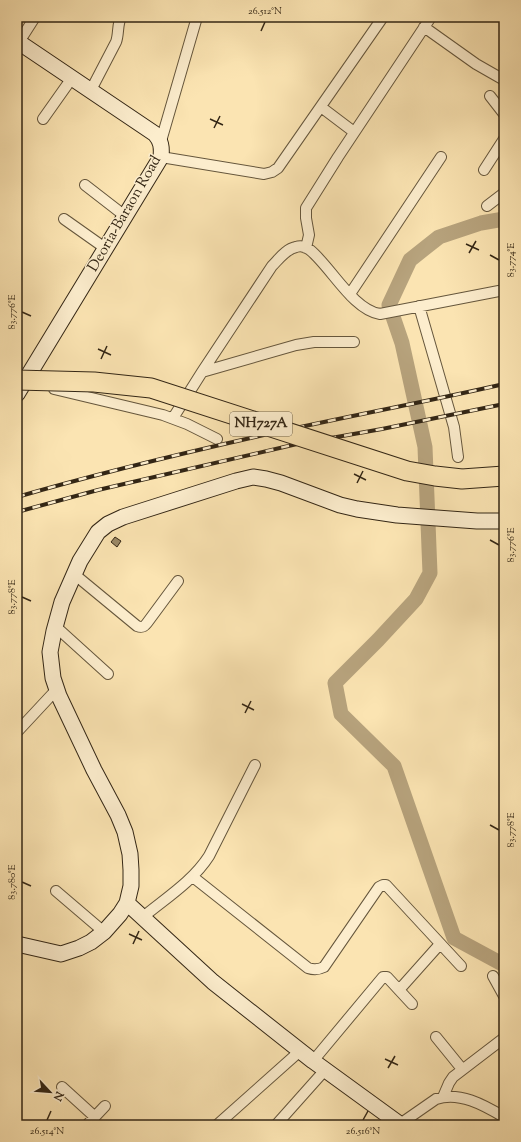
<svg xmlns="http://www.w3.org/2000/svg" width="521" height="1142" viewBox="0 0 521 1142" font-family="'Sorts Mill Goudy',serif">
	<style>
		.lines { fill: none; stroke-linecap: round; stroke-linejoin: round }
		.river { stroke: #b7a37d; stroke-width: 15 }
		.building { fill: #9b8967; stroke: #332615 }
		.street-casing { stroke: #65563c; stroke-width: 12 }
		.secondary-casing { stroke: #332615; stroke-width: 17 }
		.street { stroke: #fcedcd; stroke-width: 10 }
		.secondary { stroke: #fcedcd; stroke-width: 15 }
		.rail-casing { stroke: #332615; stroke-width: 4 }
		.rail { stroke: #fcedcd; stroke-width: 2.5; stroke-dasharray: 8; stroke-linecap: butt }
		.highway-bridge-casing { stroke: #332615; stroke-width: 21; stroke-linecap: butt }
		.highway-bridge { stroke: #fbe4b2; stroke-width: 19 }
		.ticks { fill: none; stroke: #332615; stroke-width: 1.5 }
		.labels { text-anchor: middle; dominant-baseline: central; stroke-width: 3; stroke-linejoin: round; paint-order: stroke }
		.shield { fill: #fcedcd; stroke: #6f624c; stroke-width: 1 }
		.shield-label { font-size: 14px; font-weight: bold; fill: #332615 }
		.street-label { font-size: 15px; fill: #332615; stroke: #fcedcd }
		.neatline { fill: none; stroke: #332615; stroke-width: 1.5 }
		.ticks-label { font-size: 10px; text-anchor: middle; fill: #332615 }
	</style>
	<rect width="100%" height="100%" fill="#fbe4b2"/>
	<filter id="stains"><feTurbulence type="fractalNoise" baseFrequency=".005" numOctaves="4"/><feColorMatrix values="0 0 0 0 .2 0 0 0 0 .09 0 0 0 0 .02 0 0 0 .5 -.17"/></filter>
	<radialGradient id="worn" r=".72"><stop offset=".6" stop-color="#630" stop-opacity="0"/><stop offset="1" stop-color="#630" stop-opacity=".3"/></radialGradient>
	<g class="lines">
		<!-- river -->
		<path class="river" d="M 504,219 L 481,223 L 439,237 L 410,260 L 389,305 L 402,343 L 425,447 L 430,573 L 416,599 L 378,640 L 335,683 L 341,714 L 394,766 L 454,938 L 504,965"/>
	</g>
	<!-- building -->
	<path class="building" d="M 115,537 L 121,541 L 117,547 L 111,542 Z"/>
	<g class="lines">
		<!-- street casing -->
		<g class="street-casing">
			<path id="street" d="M 424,27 L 476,64 L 504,80
				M 19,42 L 35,17
				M 91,90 L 116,42 C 119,34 117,25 121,17
				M 490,96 L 504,114
				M 321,107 L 354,132
				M 43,119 L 72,78
				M 161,141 L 197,17
				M 161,157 L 264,174 L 272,172 L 278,168 L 383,17
				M 484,170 L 504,139
				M 85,185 L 125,216
				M 487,206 L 504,193
				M 64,219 L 105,248
				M 306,248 L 309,235 L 306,218 L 306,208 L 338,157 L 431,17
				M 350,294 L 441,157
				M 419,306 L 454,427 L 458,457
				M 202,372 L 296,345 L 314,342 L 354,342
				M 54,389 L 163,415 L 187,424 L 217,439
				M 173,418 L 202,372 L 272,266 C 279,259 286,249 296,247 C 301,245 306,247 310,250 C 331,267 353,310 380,314 L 504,290
				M 74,574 L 137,626 C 142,628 144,627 147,623 L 178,581
				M 55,626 L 108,674
				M 17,732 L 57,689
				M 193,877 L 308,968 C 314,970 318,970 324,967 L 379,887 L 383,885 L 386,885 L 461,966
				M 56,891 L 104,932
				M 143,917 C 166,898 193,881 209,856 L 255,765
				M 493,976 L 504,996
				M 399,990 L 440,944
				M 436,1037 L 462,1069
				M 313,1061 L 383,977 L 387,977 L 412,1004
				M 62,1087 L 95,1117
				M 443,1097 L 449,1083 L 453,1077 L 504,1038
				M 400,1124 L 436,1099 C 459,1091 484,1105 504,1117
				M 87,1125 L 105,1106
				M 217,1125 L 300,1051
				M 276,1125 L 325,1070"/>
		</g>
		<!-- secondary casing -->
		<g class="secondary-casing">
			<path id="secondary" d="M 17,41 L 155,134 C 161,141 162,147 161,157 L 17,394
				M 127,903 L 213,982 L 313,1061 L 401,1125
				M 17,944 L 61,954 L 79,948 L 91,942 L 104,932 L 120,914 L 127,903 L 131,886 L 131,870 L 130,854 L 125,832 L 118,815 L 94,770 L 59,696 L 53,678 L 50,652 L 54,631 L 62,602 L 80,561 L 98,532 L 108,524 L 123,517 L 236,481 L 253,477 L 266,479 L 281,483 L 340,505 L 357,509 L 397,515 L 477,521 L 504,521"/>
		</g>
		<!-- street -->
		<use href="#street" class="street"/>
		<!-- secondary -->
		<use href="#secondary" class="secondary"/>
		<!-- rail casing -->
		<g class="rail-casing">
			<path id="rail" d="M 17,497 C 96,474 175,455 255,437 C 338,418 421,403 504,384
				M 17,512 L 98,490 L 297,444 L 382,429 L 504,404"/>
		</g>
		<!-- rail -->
		<use href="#rail" class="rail"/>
		<!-- highway-bridge casing -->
		<g class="highway-bridge-casing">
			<path id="highway-bridge" d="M 17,380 L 94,382 L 151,388 L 407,471 L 435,476 L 462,479 L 504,476"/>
		</g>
		<!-- highway-bridge -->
		<use href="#highway-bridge" class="highway-bridge"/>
	</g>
	<!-- ticks -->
	<path class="ticks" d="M 261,31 L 265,22M 210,119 L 223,125M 214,128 L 220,116M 466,244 L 479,250M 469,253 L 476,241M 490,255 L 499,260M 22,312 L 31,316M 98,349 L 111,355M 101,359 L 107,346M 354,474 L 366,480M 357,483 L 363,471M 490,540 L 499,545M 22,597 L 31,601M 242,704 L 254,710M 245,713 L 251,701M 490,825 L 499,830M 22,882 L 31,886M 129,934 L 142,940M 133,944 L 139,931M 385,1059 L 398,1065M 388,1068 L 395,1056M 47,1120 L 51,1111M 363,1120 L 368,1111"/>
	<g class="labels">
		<!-- shield labels -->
		<rect class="shield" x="230" y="412" width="62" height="24" rx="3"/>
		<g class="shield-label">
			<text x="261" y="424">NH727A</text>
		</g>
		<!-- street labels -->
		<g class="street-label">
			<text transform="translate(125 214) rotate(-60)">Deoria-Baraon Road</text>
		</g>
	</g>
	<!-- margin -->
	<rect width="521" height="1142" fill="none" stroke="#fbe4b2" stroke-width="44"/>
	<!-- north arrow -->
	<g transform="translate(50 1092) rotate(116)" stroke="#fcedcd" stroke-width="3" paint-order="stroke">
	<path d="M0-3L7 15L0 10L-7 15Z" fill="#332615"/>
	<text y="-6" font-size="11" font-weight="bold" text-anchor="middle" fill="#332615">N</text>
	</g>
	<rect x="22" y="22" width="477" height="1098" class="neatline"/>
	<g class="ticks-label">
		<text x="265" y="14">26.512°N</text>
		<text transform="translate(510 260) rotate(-90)" y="4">83.774°E</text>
		<text transform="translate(11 312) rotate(-90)" y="4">83.776°E</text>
		<text transform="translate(510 545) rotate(-90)" y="4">83.776°E</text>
		<text transform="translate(11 597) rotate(-90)" y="4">83.778°E</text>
		<text transform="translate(510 830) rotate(-90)" y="4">83.778°E</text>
		<text transform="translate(11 882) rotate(-90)" y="4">83.780°E</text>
		<text x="47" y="1134">26.514°N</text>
		<text x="363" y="1134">26.516°N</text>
	</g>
	<rect width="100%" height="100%" filter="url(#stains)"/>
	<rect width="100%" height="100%" fill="url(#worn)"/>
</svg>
